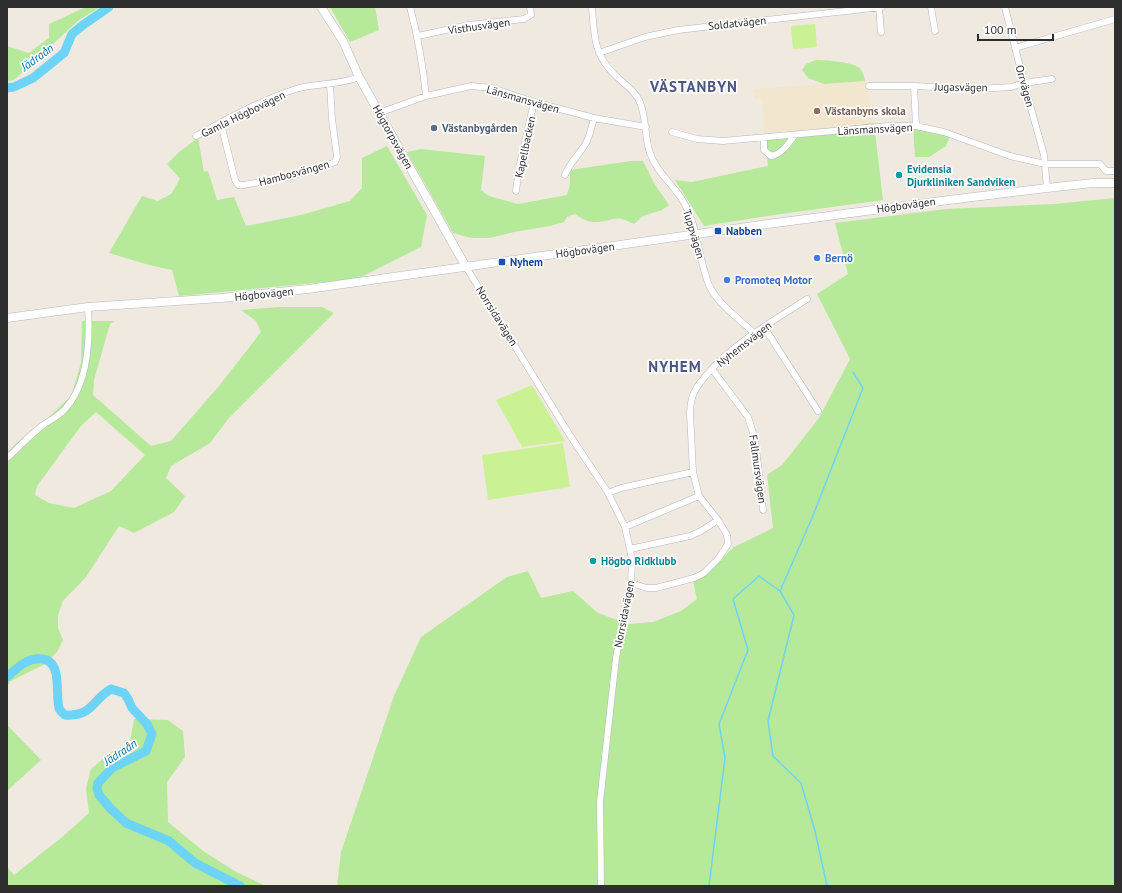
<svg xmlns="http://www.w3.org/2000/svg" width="1122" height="893" viewBox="0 0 1122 893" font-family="'PT Sans',sans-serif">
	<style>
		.education { fill: #f2e6cf }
		.green { fill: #b6e99a; fill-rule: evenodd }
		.pitch { fill: #cbf195 }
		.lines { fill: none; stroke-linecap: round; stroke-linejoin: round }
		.stream { stroke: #6ed4f7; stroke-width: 1.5 }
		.river { stroke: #6ed4f7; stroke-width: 9 }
		.street-casing { stroke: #b4b6c2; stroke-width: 7 }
		.secondary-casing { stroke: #b4b6c2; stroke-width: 9 }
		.street { stroke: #fff; stroke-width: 6 }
		.secondary { stroke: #fff; stroke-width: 8 }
		.education-dot { fill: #8d6e63; stroke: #fff; stroke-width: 1.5 }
		.service-dot { fill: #5c6f8a; stroke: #fff; stroke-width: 1.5 }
		.culture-dot { fill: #0f9aa8; stroke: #fff; stroke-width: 1.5 }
		.transit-dot { fill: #1a4fb4; stroke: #fff; stroke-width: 1.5 }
		.shop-dot { fill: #3f7fe0; stroke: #fff; stroke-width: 1.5 }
		.labels { text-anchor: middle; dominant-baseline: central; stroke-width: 3.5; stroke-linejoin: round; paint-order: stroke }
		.street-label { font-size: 11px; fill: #2e2e2e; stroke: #fff }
		.education-label { font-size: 11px; font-weight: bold; fill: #785e54; stroke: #fff; text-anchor: start }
		.service-label { font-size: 11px; font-weight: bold; fill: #4e5e75; stroke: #fff; text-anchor: start }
		.culture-label { font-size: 11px; font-weight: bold; fill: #0d838f; stroke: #fff; text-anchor: start }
		.transit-label { font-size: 11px; font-weight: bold; fill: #164399; stroke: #fff; text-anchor: start }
		.shop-label { font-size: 11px; font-weight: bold; fill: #366cbe; stroke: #fff; text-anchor: start }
		.water-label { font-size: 12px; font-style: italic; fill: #0574ab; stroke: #fff }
		.district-label { font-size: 15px; font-weight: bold; letter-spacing: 1px; fill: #4a5583; stroke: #fff }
	</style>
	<rect width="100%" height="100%" fill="#f0e9e0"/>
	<!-- education -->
	<path class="education" d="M 867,81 L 874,123 L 816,131 L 764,135 L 762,98 L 755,99 L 753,89 Z"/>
	<!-- green -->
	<path class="green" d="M 86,7 L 100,7 L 79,20 L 14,80 L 7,81 L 7,46 L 29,53 L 49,38 L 49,24 Z
		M 330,7 L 375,7 L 379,30 L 350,42 Z
		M 816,60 C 826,60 850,62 858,67 C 863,70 864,76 865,81 L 824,84 L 808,78 L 802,70 L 806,64 Z
		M 874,123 L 883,200 L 774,215 L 704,226 L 675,180 L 692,182 L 768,166 L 764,135 L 816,131 Z
		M 913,128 L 950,136 L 946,146 L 929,157 L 915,157 Z
		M 198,138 L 204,172 L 208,171 L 217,200 L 234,197 L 246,226 L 301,215 L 350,201 L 362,188 L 362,158 L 387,146 L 427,215 L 421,247 L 357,279 L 179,296 L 172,270 L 149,265 L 109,253 L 142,196 L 158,201 L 171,194 L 180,179 L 167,164 L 178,153 Z
		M 421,149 L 485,156 L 481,190 L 489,196 L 518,204 L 567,195 L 570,185 L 570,170 L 631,161 L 643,161 L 654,183 L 669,205 L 662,210 L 643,216 L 634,224 C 616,214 615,220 598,222 C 589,223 582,219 575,214 L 567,217 L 564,222 L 550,226 L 514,232 L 489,238 L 471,238 L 453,233 L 407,152 Z
		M 1115,198 L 1115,886 L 337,886 L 341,852 L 394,696 L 421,637 L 507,577 L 528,571 L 541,598 L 573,591 L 598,613 L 628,624 L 653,622 L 681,611 L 697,599 L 693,581 L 704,576 L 734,547 L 773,528 L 767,475 L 782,465 L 819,418 L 850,359 L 817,294 L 848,274 L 835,223 L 946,209 L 1054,204 Z
		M 280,307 L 322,307 L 334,313 L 229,418 L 210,443 L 171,466 L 166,478 L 185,496 L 174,512 L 134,533 L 119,526 L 86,577 L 63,601 L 58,615 L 58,628 L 63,640 L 57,652 L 45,664 L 11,681 L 7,686 L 7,452 L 22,438 L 50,416 L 71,396 L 81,363 L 82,321 L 115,321 L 110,324 L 94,380 L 93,395 L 151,446 L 171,441 L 219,386 L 261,332 L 256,321 L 241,310 ZM 96,412 L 145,455 L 111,491 L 74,508 L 49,503 L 35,495 L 37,486 L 81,426 Z
		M 134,719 L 168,720 L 183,731 L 185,757 L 167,782 L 168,822 L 203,851 L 238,873 L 266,886 L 7,886 L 7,867 L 14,875 L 61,838 L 89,813 L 86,788 L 91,769 L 110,753 L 130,742 Z
		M 7,725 L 41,760 L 7,791 Z"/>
	<!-- pitch -->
	<path class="pitch" d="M 815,24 L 817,47 L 793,49 L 791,26 Z
		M 532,385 L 565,441 L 522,447 L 496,400 Z
		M 563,443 L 570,487 L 488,500 L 482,455 Z"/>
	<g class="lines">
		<!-- stream -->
		<path class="stream" d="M 709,886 L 725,758 L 719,724 L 748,650 L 733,599 L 759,576 L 780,591
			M 827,886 L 815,831 L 801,783 L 773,756 L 768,721 L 794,615 L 780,591 L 812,518 L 863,388 L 853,372"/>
		<!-- river -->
		<path class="river" d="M 7,88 L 14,87 L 33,78 L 64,53 L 72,34 L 83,25 L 109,7
			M 7,677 C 17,668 28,657 42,659 C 63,661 55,694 59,708 C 60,711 63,713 65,715 C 92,717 92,700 111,689 L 124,693 L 128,699 L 132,708 L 147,724 L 152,734 L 146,751 L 112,768 L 98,783 L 97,788 L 99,795 L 110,808 L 126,823 L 169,841 L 195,863 L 240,886"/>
		<!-- street casing -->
		<g class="street-casing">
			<path id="street" d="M 410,7 C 418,37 423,66 426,96
				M 592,7 C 594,35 594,56 616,76 C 624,84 634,90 639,100 C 647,117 644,136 650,153 C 656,172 673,184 683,201 C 698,226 698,258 709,285 C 716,302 740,320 754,333
				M 879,7 L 881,32
				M 931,7 L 935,31
				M 1005,7 L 1024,83 L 1044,155 L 1047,188
				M 418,36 L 469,25 L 524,19 L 531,15 L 530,7
				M 1015,48 L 1115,19
				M 599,53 L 645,37 L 678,30 L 882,7
				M 869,86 L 914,86 L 978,89 L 1011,87 L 1024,83 L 1052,79
				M 914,86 L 916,126
				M 379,113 L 426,96 L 471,86 L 492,88 L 534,102 L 594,118 L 646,127
				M 221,124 L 235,180 L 238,185 L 244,185 L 292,176 L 330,164 L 335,162 L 337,157 L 332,119 L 330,84
				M 672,132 L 697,139 L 723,141 L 888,126 L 916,126 L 944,132 L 1010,156 L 1045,164 L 1100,164 L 1106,171 L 1115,171
				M 196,136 C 229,118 263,99 299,88 C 319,83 340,85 359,77
				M 764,138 L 764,150 L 771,156 C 782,154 788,144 795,135
				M 565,175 C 570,162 579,155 586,143 C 590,135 592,126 594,118
				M 516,191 L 519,168 L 534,102
				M 466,267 L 571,437 L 607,491 L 625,527 L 630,549 L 632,560 L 631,583 L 616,658 L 600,802 L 601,886
				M 764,327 L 818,411
				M 712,369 L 748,417 L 755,439 L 763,510
				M 7,458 C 19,447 30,435 43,425 C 50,420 59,416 65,409 C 88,384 90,339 88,307
				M 608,493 L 621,488 L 693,472 L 690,413 C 690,404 692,395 697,387 C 724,348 769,324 807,299
				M 625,527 L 699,496
				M 630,549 L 690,536 L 701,531 L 718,520 L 699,496 L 693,472
				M 631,583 L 647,588 L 656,588 L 694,578 L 704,573 L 718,559 L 728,544 L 727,535 L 718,520"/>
		</g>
		<!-- secondary casing -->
		<g class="secondary-casing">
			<path id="secondary" d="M 321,7 L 343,41 L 359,77 L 466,267
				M 7,318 L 88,307 L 221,298 L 308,289 L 768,224 L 949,200 L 1047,188 L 1093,183 L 1115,183"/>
		</g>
		<!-- street -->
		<use href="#street" class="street"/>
		<!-- secondary -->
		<use href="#secondary" class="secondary"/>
	</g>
	<!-- markers -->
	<circle class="education-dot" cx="817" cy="111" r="4"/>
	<circle class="service-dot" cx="434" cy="128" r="4"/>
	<g class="culture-dot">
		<circle cx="899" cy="175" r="4"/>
		<circle cx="593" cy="561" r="4"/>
	</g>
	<g class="transit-dot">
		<rect x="714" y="227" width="8" height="8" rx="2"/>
		<rect x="498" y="258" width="8" height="8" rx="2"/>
	</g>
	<g class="shop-dot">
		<circle cx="817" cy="258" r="4"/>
		<circle cx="727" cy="280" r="4"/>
	</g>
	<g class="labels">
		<!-- street labels -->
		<g class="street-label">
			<text transform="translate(737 23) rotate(-6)">Soldatvägen</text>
			<text transform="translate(479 26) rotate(-8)">Visthusvägen</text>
			<text transform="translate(1025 86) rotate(75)">Orrvägen</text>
			<text transform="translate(961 87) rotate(1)">Jugasvägen</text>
			<text transform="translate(523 99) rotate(16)">Länsmansvägen</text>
			<text transform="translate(243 114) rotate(-26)">Gamla Högbovägen</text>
			<text transform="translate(875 129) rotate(-3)">Länsmansvägen</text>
			<text transform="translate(393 137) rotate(61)">Högtorpsvägen</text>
			<text transform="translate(525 147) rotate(-78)">Kapellbacken</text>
			<text transform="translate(294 173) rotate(-15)">Hambosvängen</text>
			<text transform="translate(906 205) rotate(-8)">Högbovägen</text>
			<text transform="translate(694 234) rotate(73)">Tuppvägen</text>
			<text transform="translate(585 250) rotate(-8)">Högbovägen</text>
			<text transform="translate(264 294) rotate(-6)">Högbovägen</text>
			<text transform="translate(497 316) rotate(58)">Norrsidavägen</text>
			<text transform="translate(744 344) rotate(-38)">Nyhemsvägen</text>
			<text transform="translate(758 469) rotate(82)">Fallmursvägen</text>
			<text transform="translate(624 614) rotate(-79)">Norrsidavägen</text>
		</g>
		<!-- education labels -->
		<g class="education-label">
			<text x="825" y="111">Västanbyns skola</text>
		</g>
		<!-- service labels -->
		<g class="service-label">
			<text x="442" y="128">Västanbygården</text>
		</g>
		<!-- culture labels -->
		<g class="culture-label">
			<text x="907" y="169">Evidensia<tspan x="907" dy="13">Djurkliniken Sandviken</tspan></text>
			<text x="601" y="561">Högbo Ridklubb</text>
		</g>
		<!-- transit labels -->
		<g class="transit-label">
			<text x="726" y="231">Nabben</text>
			<text x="510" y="262">Nyhem</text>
		</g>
		<!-- shop labels -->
		<g class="shop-label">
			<text x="825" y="258">Bernö</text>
			<text x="735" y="280">Promoteq Motor</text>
		</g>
		<!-- water labels -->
		<g class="water-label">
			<text transform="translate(37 57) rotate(-36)">Jädraån</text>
			<text transform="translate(120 752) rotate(-33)">Jädraån</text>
		</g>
		<!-- district labels -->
		<g class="district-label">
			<text x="694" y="86">VÄSTANBYN</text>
			<text x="675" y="366">NYHEM</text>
		</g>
	</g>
	<!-- border -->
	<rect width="1122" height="893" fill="none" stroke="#2e2e2e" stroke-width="16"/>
	<!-- scale -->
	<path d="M978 34v6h75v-6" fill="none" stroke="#2e2e2e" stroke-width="2"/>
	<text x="984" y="34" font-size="12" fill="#2e2e2e" stroke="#ffffff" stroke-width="3" paint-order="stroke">100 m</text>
</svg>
